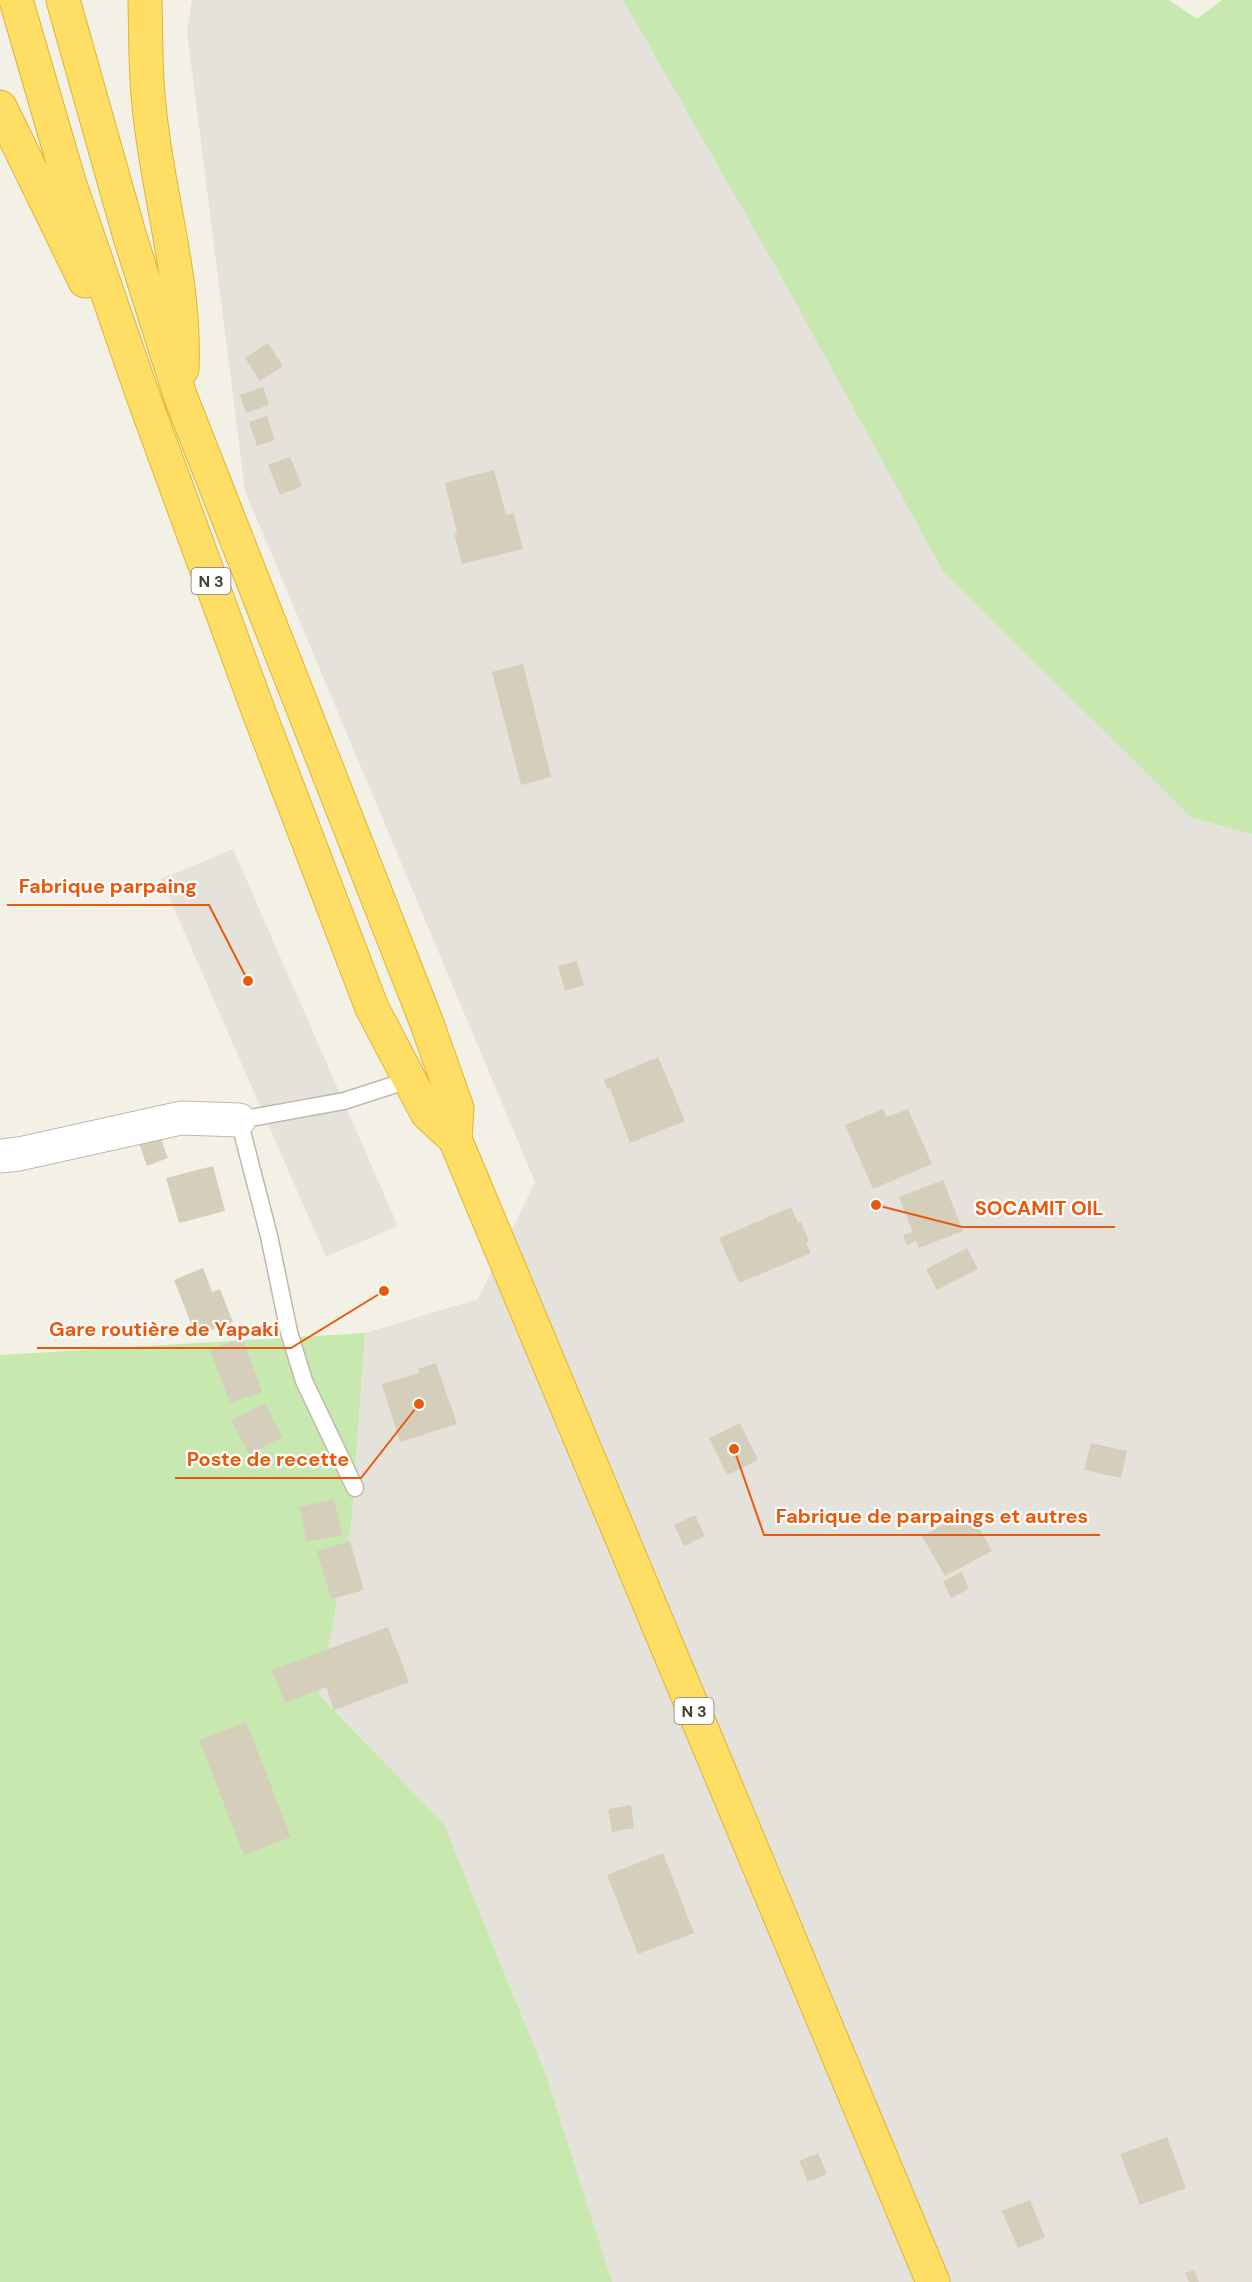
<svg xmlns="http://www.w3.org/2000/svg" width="1252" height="2282" viewBox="0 0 1252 2282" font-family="'DM Sans',sans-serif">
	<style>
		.industrial { fill: #e5e2db }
		.green { fill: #c7e8ae }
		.building { fill: #d5cebb }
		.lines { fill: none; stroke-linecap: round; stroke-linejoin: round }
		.lane-casing { stroke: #bfb9a8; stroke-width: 19 }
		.street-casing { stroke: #bfb9a8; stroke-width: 35 }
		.highway-casing { stroke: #dfb434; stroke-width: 35 }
		.lane { stroke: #fff; stroke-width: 16 }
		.street { stroke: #fff; stroke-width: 33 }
		.highway { stroke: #ffde65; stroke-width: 33 }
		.labels { text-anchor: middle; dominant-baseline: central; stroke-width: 4.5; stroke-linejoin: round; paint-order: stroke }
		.shield { fill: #fff; stroke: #7e7a72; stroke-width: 1.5 }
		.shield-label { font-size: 16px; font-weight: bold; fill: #464135 }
		.leader { fill: none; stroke: #e8590c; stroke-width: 2 }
		.callout-dot { fill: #e8590c; stroke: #fff; stroke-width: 2 }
		.callout-label { font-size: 20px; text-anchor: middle; font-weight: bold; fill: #e8590c; stroke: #fff; stroke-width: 4.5; stroke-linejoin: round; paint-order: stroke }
	</style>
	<rect width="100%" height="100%" fill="#f3f1e6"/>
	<!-- industrial -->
	<path class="industrial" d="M 192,0 L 623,0 L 782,278 L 1192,818 L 1252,834 L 1252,2282 L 612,2282 L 547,2078 L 444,1824 L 319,1695 L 351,1527 L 365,1333 L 478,1299 L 535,1182 L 245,491 L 187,31 Z
		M 233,849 L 398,1226 L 326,1257 L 161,879 Z"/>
	<!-- green -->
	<path class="green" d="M 623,0 L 1169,0 L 1197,19 L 1222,0 L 1252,0 L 1252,834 L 1192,818 L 943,571 L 782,278 Z
		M 365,1333 L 351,1527 L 319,1695 L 444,1824 L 547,2078 L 612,2282 L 0,2282 L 0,1355 Z"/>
	<!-- building -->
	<path class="building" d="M 268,343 L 283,366 L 260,381 L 245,358 Z
		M 263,387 L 269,405 L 246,413 L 240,395 Z
		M 267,416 L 275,440 L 257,446 L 249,422 Z
		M 290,457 L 302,486 L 280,495 L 268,465 Z
		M 494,470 L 506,515 L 514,513 L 523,549 L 462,564 L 454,533 L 457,533 L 445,483 Z
		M 523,664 L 551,777 L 521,785 L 492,672 Z
		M 577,961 L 584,985 L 565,991 L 558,966 Z
		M 658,1057 L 685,1121 L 630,1143 L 610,1088 L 607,1089 L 604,1080 Z
		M 883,1109 L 887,1117 L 908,1109 L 932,1164 L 873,1189 L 845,1125 Z
		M 158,1131 L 168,1158 L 147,1166 L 137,1138 Z
		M 213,1166 L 225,1211 L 179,1223 L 166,1178 Z
		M 943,1180 L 963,1231 L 919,1248 L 916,1241 L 907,1245 L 903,1235 L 913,1232 L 899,1197 Z
		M 791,1207 L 798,1223 L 801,1222 L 809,1241 L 806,1243 L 811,1253 L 739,1283 L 719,1238 Z
		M 967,1248 L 978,1269 L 937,1290 L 926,1269 Z
		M 203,1268 L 212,1292 L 220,1289 L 233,1322 L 196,1336 L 174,1280 Z
		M 242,1338 L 262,1392 L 230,1403 L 210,1350 Z
		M 436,1363 L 457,1424 L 400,1442 L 382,1384 L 419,1373 L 418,1369 Z
		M 265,1403 L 282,1437 L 249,1455 L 231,1420 Z
		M 740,1423 L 758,1460 L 727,1475 L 709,1438 Z
		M 1091,1443 L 1127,1451 L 1121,1478 L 1084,1470 Z
		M 334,1499 L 342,1535 L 307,1542 L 299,1507 Z
		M 969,1510 L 992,1551 L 945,1576 L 922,1536 Z
		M 695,1515 L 705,1536 L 684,1546 L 674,1525 Z
		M 350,1541 L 364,1590 L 331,1599 L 317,1551 Z
		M 962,1572 L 969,1589 L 951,1598 L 943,1581 Z
		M 388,1627 L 409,1682 L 334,1710 L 326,1687 L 285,1703 L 272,1670 Z
		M 246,1722 L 291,1837 L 244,1855 L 199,1740 Z
		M 631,1805 L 634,1828 L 612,1832 L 608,1809 Z
		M 663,1853 L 694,1933 L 638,1954 L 607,1875 Z
		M 1167,2137 L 1186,2188 L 1140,2205 L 1120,2154 Z
		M 818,2153 L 827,2174 L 808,2182 L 799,2161 Z
		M 1030,2200 L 1045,2237 L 1018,2248 L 1002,2211 Z
		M 1194,2270 L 1199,2282 L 1189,2282 L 1185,2273 Z"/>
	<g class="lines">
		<!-- lane casing -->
		<g class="lane-casing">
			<path id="lane" d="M 355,1488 L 304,1381 L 289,1332 L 269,1236 L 239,1120 L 344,1101 L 409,1080"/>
		</g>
		<!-- street casing -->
		<g class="street-casing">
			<path id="street" d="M 0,1156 L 19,1154 L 181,1118 L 239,1120"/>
		</g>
		<!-- highway casing -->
		<g class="highway-casing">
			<path id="highway" d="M 16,0 L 69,182 L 143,396 L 258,710 L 372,1008 L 427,1113 L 455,1139 L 933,2282
				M 63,0 L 130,237 L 181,398 L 426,1021 L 457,1108 L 455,1139
				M 145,0 C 146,35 145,71 149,105 C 157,194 186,279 182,369
				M 0,107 L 85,281"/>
		</g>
		<!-- lane -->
		<use href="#lane" class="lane"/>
		<!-- street -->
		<use href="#street" class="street"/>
		<!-- highway -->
		<use href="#highway" class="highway"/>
	</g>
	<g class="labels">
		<!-- shield labels -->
		<g class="shield">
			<rect x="191.5" y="568" width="39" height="26" rx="4.5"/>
			<rect x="674.5" y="1698" width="39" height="26" rx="4.5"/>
		</g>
		<g class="shield-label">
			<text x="211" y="581">N 3</text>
			<text x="694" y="1711">N 3</text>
		</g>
	</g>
	<!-- callouts -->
	<path class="leader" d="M248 981L209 905H7M876 1205L962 1227H1115M384 1291L291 1348H37M419 1404L361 1478H175M734 1449L764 1535H1100"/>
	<g class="callout-dot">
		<circle cx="248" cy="981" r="6"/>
		<circle cx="876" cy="1205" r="6"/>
		<circle cx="384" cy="1291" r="6"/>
		<circle cx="419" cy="1404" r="6"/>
		<circle cx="734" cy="1449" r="6"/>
	</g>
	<g class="callout-label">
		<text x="108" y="893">Fabrique parpaing</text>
		<text x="1039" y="1215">SOCAMIT OIL</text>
		<text x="164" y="1336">Gare routière de Yapaki</text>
		<text x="268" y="1466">Poste de recette</text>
		<text x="932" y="1523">Fabrique de parpaings et autres</text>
	</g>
</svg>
